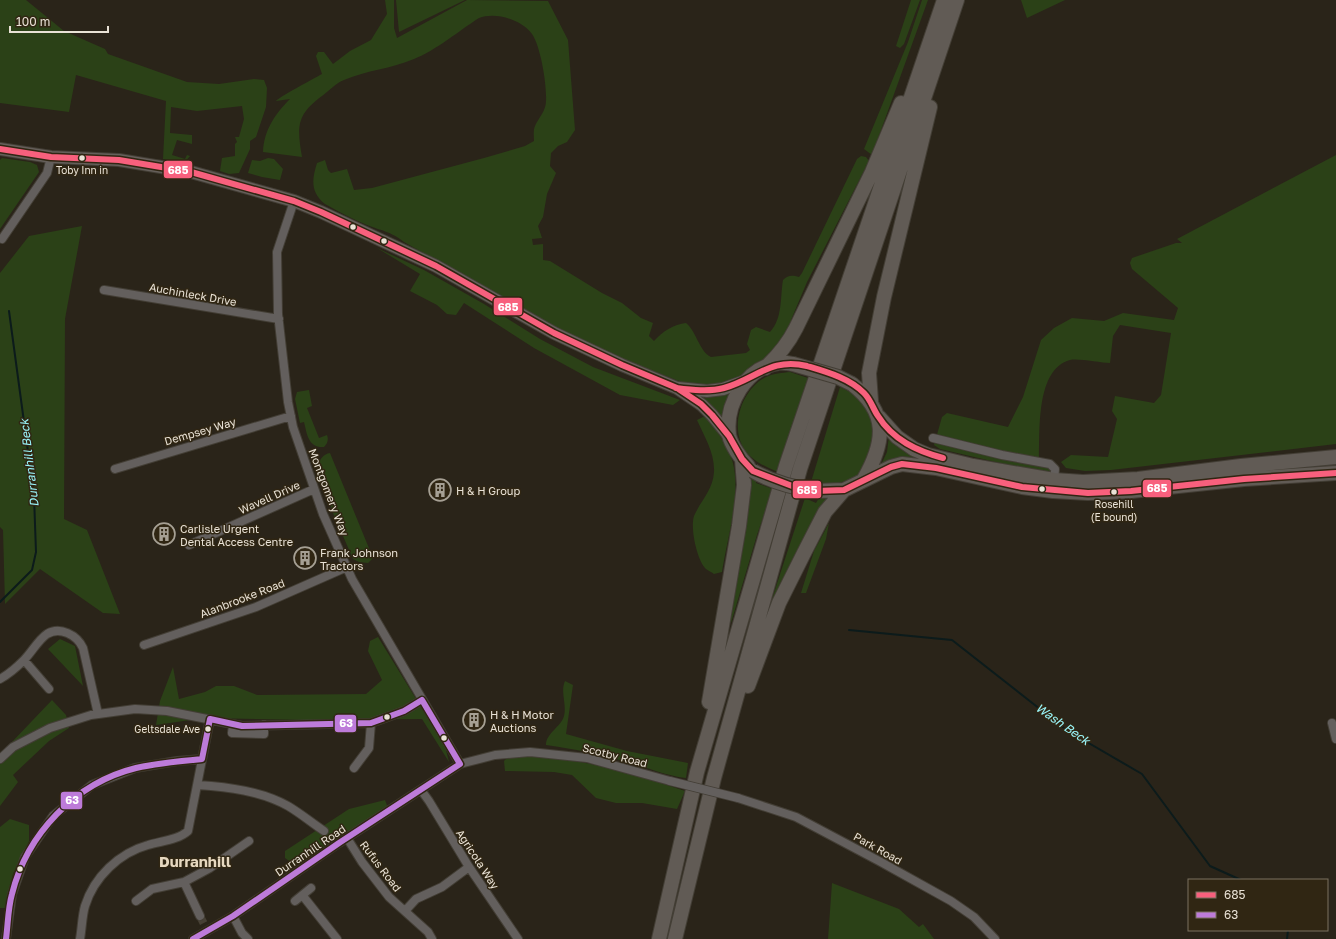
<svg xmlns="http://www.w3.org/2000/svg" width="1336" height="939" viewBox="0 0 1336 939" font-family="'Golos Text',sans-serif">
	<style>
		.green { fill: #2b4117 }
		.lines { fill: none; stroke-linecap: round; stroke-linejoin: round }
		.stream { stroke: #0c1b1b; stroke-width: 2 }
		.street-tunnel { stroke: #474035; stroke-width: 8; stroke-dasharray: 8 4; stroke-linecap: butt }
		.street-casing { stroke: #433e35; stroke-width: 10 }
		.primary-casing { stroke: #433e35; stroke-width: 14 }
		.highway-casing { stroke: #433e35; stroke-width: 16 }
		.street { stroke: #635f5d; stroke-width: 8 }
		.primary { stroke: #655f5a; stroke-width: 12 }
		.highway { stroke: #615b55; stroke-width: 14 }
		.street-bridge-casing { stroke: #433e35; stroke-width: 10; stroke-linecap: butt }
		.highway-bridge-casing { stroke: #433e35; stroke-width: 16; stroke-linecap: butt }
		.street-bridge { stroke: #635f5d; stroke-width: 8 }
		.highway-bridge { stroke: #615b55; stroke-width: 14 }
		.bus-1-casing { stroke: #302613; stroke-width: 9 }
		.bus-2-casing { stroke: #302613; stroke-width: 9 }
		.bus-1 { stroke: #f8607d; stroke-width: 6 }
		.bus-2 { stroke: #bd7bd9; stroke-width: 6 }
		.bus-dot { fill: #e9e2d6; stroke: #302613; stroke-width: 1.5 }
		.labels { text-anchor: middle; dominant-baseline: central; stroke-width: 3; stroke-linejoin: round; paint-order: stroke }
		.bus-label { font-size: 10px; fill: #e9e2d6; stroke: #302613 }
		.street-label { font-size: 11px; fill: #e9e2d6; stroke: #302613 }
		.poi-label { font-size: 11px; fill: #e9e2d6; stroke: #302613; text-anchor: start }
		.water-label { font-size: 12px; font-style: italic; fill: #99f5fa; stroke: #302613 }
		.district-label { font-size: 15px; font-weight: bold; fill: #e6d8c0; stroke: #302613 }
		.line-badge { stroke: #302613; stroke-width: 1.5 }
		.badge-label { font-size: 11px; text-anchor: middle; font-weight: bold; fill: #fff }
	</style>
	<rect width="100%" height="100%" fill="#2a2419"/>
	<!-- green -->
	<path class="green" d="M 0,0 L 26,0 L 64,31 L 105,49 L 108,54 L 187,82 L 219,84 L 254,79 L 264,80 L 267,88 L 266,107 L 256,137 L 250,141 L 250,149 L 239,173 L 229,174 L 220,171 L 222,158 L 235,156 L 235,144 L 237,142 L 235,137 L 239,137 L 244,119 L 242,106 L 197,111 L 171,107 L 170,133 L 192,135 L 192,144 L 177,140 L 172,155 L 185,159 L 187,155 L 190,156 L 185,162 L 163,159 L 166,101 L 76,75 L 69,112 L 0,103 Z
		M 385,0 L 394,0 L 394,28 L 397,38 L 467,0 L 548,1 L 568,40 L 575,130 L 567,142 L 558,146 L 551,153 L 550,166 L 556,173 L 547,194 L 543,217 L 538,226 L 542,238 L 532,239 L 533,245 L 543,244 L 543,260 L 550,261 L 602,293 L 622,303 L 641,318 L 653,323 L 649,336 L 654,341 C 662,332 674,324 686,323 C 697,332 699,351 711,357 L 746,353 L 750,350 L 747,344 L 751,330 L 756,327 L 770,332 C 783,318 780,297 783,280 C 788,275 792,275 799,277 L 802,273 L 857,159 L 861,156 L 866,157 L 869,161 L 807,282 L 791,320 L 791,329 L 765,364 L 722,386 L 694,387 L 603,351 L 561,330 L 404,242 C 390,231 382,231 367,225 C 352,219 338,211 325,204 C 310,192 312,179 317,163 L 325,160 L 328,170 L 331,173 L 347,169 L 354,190 L 372,188 L 484,158 L 525,146 L 534,141 C 534,137 533,130 535,126 C 539,117 546,111 546,101 C 547,86 541,47 532,34 C 521,19 495,12 479,18 C 460,30 435,51 414,59 C 391,69 367,70 344,80 C 336,83 329,91 322,96 C 296,115 297,127 302,157 L 263,152 C 264,130 275,114 290,99 L 276,101 C 279,97 313,79 322,74 L 316,56 L 318,52 L 324,52 L 333,64 L 350,51 L 371,40 L 387,14 Z
		M 396,0 L 465,0 L 399,32 Z
		M 911,0 L 920,0 L 904,44 L 900,48 L 896,46 Z
		M 922,0 L 928,0 L 872,155 L 864,149 L 908,42 Z
		M 1021,0 L 1065,0 L 1027,18 Z
		M 1336,155 L 1336,444 L 1111,470 L 1085,471 L 1066,468 L 1061,462 L 1071,455 L 1108,457 L 1117,419 L 1112,411 L 1115,396 L 1154,403 L 1161,395 L 1171,333 L 1120,325 L 1113,336 L 1110,363 C 1101,363 1078,358 1070,360 C 1036,369 1040,430 1039,457 L 1052,467 L 1051,475 L 940,449 L 934,445 L 942,417 L 947,413 L 1008,427 L 1023,397 L 1041,340 L 1054,328 L 1072,318 L 1104,321 L 1123,313 L 1174,320 L 1178,308 L 1132,269 L 1130,263 L 1132,258 L 1176,243 L 1182,243 L 1177,239 Z
		M 2,158 L 30,162 L 37,165 L 39,172 L 0,229 L 0,160 Z
		M 268,158 L 274,159 L 283,169 L 280,180 L 262,177 L 248,173 L 252,160 L 260,161 Z
		M 82,226 L 65,319 L 64,519 L 87,530 L 120,614 L 103,613 L 40,569 L 5,604 L 3,530 L 0,527 L 0,273 L 29,236 Z
		M 377,248 L 424,270 L 484,304 L 540,339 L 593,367 L 680,400 L 673,405 L 620,395 L 534,348 L 464,303 L 456,315 L 447,314 L 437,305 L 410,291 L 420,274 Z
		M 790,372 L 808,378 L 778,472 C 768,468 757,463 749,455 C 727,433 740,390 766,377 C 774,373 782,373 790,372 Z
		M 840,387 L 858,396 L 879,424 L 864,472 C 843,483 835,487 811,482 Z
		M 735,389 L 725,423 L 713,407 L 704,399 L 705,396 Z
		M 309,390 L 312,406 L 307,408 L 319,438 L 327,435 C 329,440 327,444 324,447 C 308,448 307,434 304,422 L 300,423 L 295,399 L 297,392 Z
		M 703,417 L 708,418 C 715,429 724,440 729,452 C 745,485 727,537 722,572 L 714,574 C 712,572 708,571 706,569 C 697,560 690,528 694,516 C 701,500 713,490 714,472 C 715,453 704,436 697,420 Z
		M 889,436 L 915,452 L 915,460 L 880,467 L 887,452 Z
		M 330,453 L 373,558 L 368,563 L 359,562 L 353,559 L 333,513 L 318,467 C 319,460 323,454 330,453 Z
		M 747,471 L 757,479 L 756,483 L 773,489 L 757,535 L 731,623 L 730,620 Z
		M 805,498 L 816,503 L 819,498 L 833,498 L 761,640 L 768,611 Z
		M 829,523 L 826,539 L 806,593 L 801,593 L 814,551 Z
		M 378,637 L 445,746 L 449,762 L 422,719 L 308,720 L 204,718 L 156,725 L 160,701 L 173,667 L 179,699 L 205,692 L 216,686 L 234,686 L 257,695 L 366,694 L 382,680 L 368,651 L 370,641 Z
		M 60,639 L 75,646 L 83,686 L 48,649 Z
		M 565,681 L 573,685 L 566,734 L 627,751 L 688,763 L 686,778 C 666,776 647,767 627,762 C 601,754 573,749 546,745 C 546,733 561,727 564,716 C 567,704 560,692 565,681 Z
		M 52,700 L 66,715 L 69,728 L 49,741 L 13,775 L 18,782 L 0,806 L 0,756 L 11,743 Z
		M 508,757 C 567,753 629,772 685,791 L 677,809 L 642,803 L 616,803 L 596,798 L 572,775 L 554,772 L 505,771 L 504,761 Z
		M 385,800 L 388,808 L 295,865 L 285,858 L 285,851 L 349,809 Z
		M 10,819 L 29,825 L 29,841 L 13,874 L 6,908 L 0,908 L 0,827 Z
		M 832,883 L 899,909 L 919,927 L 923,924 L 934,939 L 828,939 Z"/>
	<g class="lines">
		<!-- stream -->
		<path class="stream" d="M 0,602 L 32,570 L 36,552 L 34,496 L 9,311
			M 849,630 L 952,640 L 1068,731 L 1142,774 L 1210,866 L 1241,880
			M 1287,939 L 1288,930"/>
		<!-- street-tunnel -->
		<path class="street-tunnel" d="M 200,916 L 205,926"/>
		<!-- street casing -->
		<g class="street-casing">
			<path id="street" d="M 294,201 L 277,252 L 278,314 L 288,402 L 293,427 L 323,514 L 352,579 L 460,764
				M 2,239 L 47,173 L 51,157
				M 104,290 L 279,319
				M 933,438 L 1002,455 L 1050,464 L 1055,469 L 1054,483
				M 115,469 L 291,416
				M 189,545 L 314,489
				M 144,645 L 256,607 L 347,567
				M 24,660 L 49,689
				M 0,679 C 9,674 17,667 24,660 C 32,652 38,640 47,634 C 60,626 77,635 83,648 L 98,714
				M 1332,723 L 1336,739
				M 233,724 L 232,733 L 264,734 L 264,725
				M 0,759 L 13,747 L 50,728 L 91,715 L 135,709 L 167,711 L 242,726 L 371,723 L 404,711 L 422,700
				M 354,768 L 369,748 L 371,723
				M 198,785 C 228,787 261,791 288,806 C 300,813 312,823 324,831
				M 421,790 L 429,801 L 469,867 L 518,939
				M 738,798 L 796,817 L 879,861 L 951,901 L 974,917 L 995,939
				M 347,838 L 362,862 L 389,897 L 428,932 L 432,939
				M 184,882 L 200,916
				M 303,896 L 337,939
				M 136,901 L 152,889 L 184,882 L 210,868 L 249,841
				M 295,901 L 311,888
				M 405,911 L 416,899 L 442,887 L 469,867
				M 233,916 L 242,933 L 248,939
				M 6,939 L 12,894 L 25,857 L 53,816 L 92,785 L 135,768 L 177,761 L 202,759
				M 80,939 C 82,928 82,916 85,906 C 94,877 119,853 148,845 C 161,841 178,840 188,831 L 210,719
				M 193,939 L 233,916 L 339,843 L 460,764 L 495,755 L 530,752 L 587,758 L 670,781"/>
		</g>
		<!-- primary casing -->
		<g class="primary-casing">
			<path id="primary" d="M 0,149 L 51,157 L 119,160 L 191,172 L 294,201 L 321,212 L 436,266 L 554,333 L 622,365 L 677,388 L 702,405 L 712,415 L 729,436
				M 678,388 L 707,391 L 723,389 L 745,381"/>
		</g>
		<!-- highway casing -->
		<g class="highway-casing">
			<path id="highway" d="M 765,368 C 778,356 788,344 796,328 L 872,172 L 901,103
				M 852,384 C 889,413 885,442 864,479
				M 871,401 L 869,373 L 884,297 L 930,107
				M 879,417 L 897,437 L 914,449 L 928,455 L 973,466 L 1054,480 L 1083,482 L 1138,479 L 1241,466 L 1336,457
				M 748,466 C 741,459 731,445 729,435 C 725,404 746,368 778,363 C 783,362 788,363 793,364
				M 816,491 L 844,490 L 891,467 L 902,464 L 936,468 L 1022,487 L 1053,491 L 1088,493 L 1131,491 L 1244,479 L 1336,473
				M 748,686 L 779,603 L 804,553 L 825,512 L 844,490
				M 709,702 L 739,526 L 744,485 L 742,459
				M 659,939 L 697,772 L 786,466 L 944,0
				M 675,939 L 714,778 L 800,469 L 957,0"/>
		</g>
		<!-- street -->
		<use href="#street" class="street"/>
		<!-- primary -->
		<use href="#primary" class="primary"/>
		<!-- highway -->
		<use href="#highway" class="highway"/>
		<!-- street-bridge casing -->
		<g class="street-bridge-casing">
			<path id="street-bridge" d="M 670,781 L 738,798"/>
		</g>
		<!-- highway-bridge casing -->
		<g class="highway-bridge-casing">
			<path id="highway-bridge" d="M 793,364 L 838,377 L 852,384
				M 753,471 C 772,482 794,488 816,491"/>
		</g>
		<!-- street-bridge -->
		<use href="#street-bridge" class="street-bridge"/>
		<!-- highway-bridge -->
		<use href="#highway-bridge" class="highway-bridge"/>
		<!-- bus-1 casing -->
		<g class="bus-1-casing">
			<path id="bus-1" d="M 0,149 L 51,157 L 119,160 L 191,172 L 294,201 L 321,212 L 436,266 L 554,333 L 622,365 L 677,388 L 701,404 L 712,415 L 729,436 L 742,459 L 753,471 L 800,489 L 816,491 L 844,490 L 891,467 L 902,464 L 936,468 L 1022,487 L 1088,493 L 1131,491 L 1244,479 L 1336,473
				M 676,388 C 692,390 709,392 724,388 C 756,379 771,357 807,366 C 827,372 849,378 864,393 C 871,400 873,409 878,416 C 893,440 917,451 943,458"/>
		</g>
		<!-- bus-2 casing -->
		<g class="bus-2-casing">
			<path id="bus-2" d="M 6,939 C 8,924 8,908 12,894 C 27,834 75,783 136,768 C 157,763 180,761 202,759 L 210,719 L 242,726 L 371,723 L 404,711 L 422,700 L 460,764 L 339,843 L 233,916 L 193,939"/>
		</g>
		<!-- bus-1 -->
		<use href="#bus-1" class="bus-1"/>
		<!-- bus-2 -->
		<use href="#bus-2" class="bus-2"/>
	</g>
	<!-- icons -->
	<defs>
		<g id="building-ring" transform="scale(1.15)"><circle r="9.5" fill="#302613" stroke="#a6a094" stroke-width="1.5"/><path d="M-4-6H4V6H1V3H-1V6H-4ZM-2.5-4.3h1.7v1.8h-1.7ZM.8-4.3h1.7v1.8H.8ZM-2.5-1h1.7V.8h-1.7ZM.8-1h1.7V.8H.8Z" fill="#a6a094"/></g>
	</defs>
	<g fill-rule="evenodd">
		<use href="#building-ring" x="440" y="490"/>
		<use href="#building-ring" x="164" y="534"/>
		<use href="#building-ring" x="305" y="558"/>
		<use href="#building-ring" x="474" y="720"/>
	</g>
	<!-- markers -->
	<g class="bus-dot">
		<circle cx="82" cy="158" r="3.5"/>
		<circle cx="353" cy="227" r="3.5"/>
		<circle cx="384" cy="241" r="3.5"/>
		<circle cx="1042" cy="489" r="3.5"/>
		<circle cx="1114" cy="492" r="3.5"/>
		<circle cx="387" cy="717" r="3.5"/>
		<circle cx="208" cy="729" r="3.5"/>
		<circle cx="444" cy="738" r="3.5"/>
		<circle cx="20" cy="869" r="3.5"/>
	</g>
	<g class="labels">
		<!-- bus labels -->
		<g class="bus-label">
			<text x="82" y="170">Toby Inn in</text>
			<text x="1114" y="504">Rosehill<tspan x="1114" dy="13">(E bound)</tspan></text>
			<text x="200" y="729" text-anchor="end">Geltsdale Ave</text>
		</g>
		<!-- street labels -->
		<g class="street-label">
			<text transform="translate(193 294) rotate(10)">Auchinleck Drive</text>
			<text transform="translate(200 431) rotate(-16)">Dempsey Way</text>
			<text transform="translate(329 492) rotate(69)">Montgomery Way</text>
			<text transform="translate(269 497) rotate(-24)">Wavell Drive</text>
			<text transform="translate(242 598) rotate(-21)">Alanbrooke Road</text>
			<text transform="translate(615 755) rotate(14)">Scotby Road</text>
			<text transform="translate(878 848) rotate(29)">Park Road</text>
			<text transform="translate(310 850) rotate(-34)">Durranhill Road</text>
			<text transform="translate(478 859) rotate(57)">Agricola Way</text>
			<text transform="translate(381 866) rotate(53)">Rufus Road</text>
		</g>
		<!-- poi labels -->
		<g class="poi-label">
			<text x="456" y="490">H &amp; H Group</text>
			<text x="180" y="528">Carlisle Urgent<tspan x="180" dy="13">Dental Access Centre</tspan></text>
			<text x="320" y="552">Frank Johnson<tspan x="320" dy="13">Tractors</tspan></text>
			<text x="490" y="714">H &amp; H Motor<tspan x="490" dy="13">Auctions</tspan></text>
		</g>
		<!-- water labels -->
		<g class="water-label">
			<text transform="translate(29 463) rotate(-97)">Durranhill Beck</text>
			<text transform="translate(1063 724) rotate(35)">Wash Beck</text>
		</g>
		<!-- district labels -->
		<g class="district-label">
			<text x="195" y="861">Durranhill</text>
		</g>
	</g>
	<g class="line-badge">
		<rect x="163" y="160" width="30" height="19" rx="4" fill="#f8607d"/>
		<rect x="493" y="297" width="30" height="19" rx="4" fill="#f8607d"/>
		<rect x="1142" y="479" width="30" height="19" rx="4" fill="#f8607d"/>
		<rect x="792" y="480" width="30" height="19" rx="4" fill="#f8607d"/>
		<rect x="334" y="714" width="23" height="19" rx="4" fill="#bd7bd9"/>
		<rect x="60" y="791" width="23" height="19" rx="4" fill="#bd7bd9"/>
	</g>
	<g class="badge-label">
		<text x="178" y="174">685</text>
		<text x="508" y="311">685</text>
		<text x="1157" y="492">685</text>
		<text x="807" y="494">685</text>
		<text x="346" y="727">63</text>
		<text x="72" y="804">63</text>
	</g>
	<!-- legend -->
	<rect x="1188" y="879" width="140" height="52" fill="#302613" stroke="#7a7161"/>
	<rect x="1196" y="892" width="20" height="6" fill="#f8607d" stroke="#7a7161"/>
	<text x="1224" y="899" font-size="12" fill="#e9e2d6">685</text>
	<rect x="1196" y="912" width="20" height="6" fill="#bd7bd9" stroke="#7a7161"/>
	<text x="1224" y="919" font-size="12" fill="#e9e2d6">63</text>
	<!-- scale -->
	<path d="M10 26v6h98v-6" fill="none" stroke="#e9e2d6" stroke-width="2"/>
	<text x="16" y="26" font-size="12" fill="#e9e2d6" stroke="#302613" stroke-width="3" paint-order="stroke">100 m</text>
</svg>
